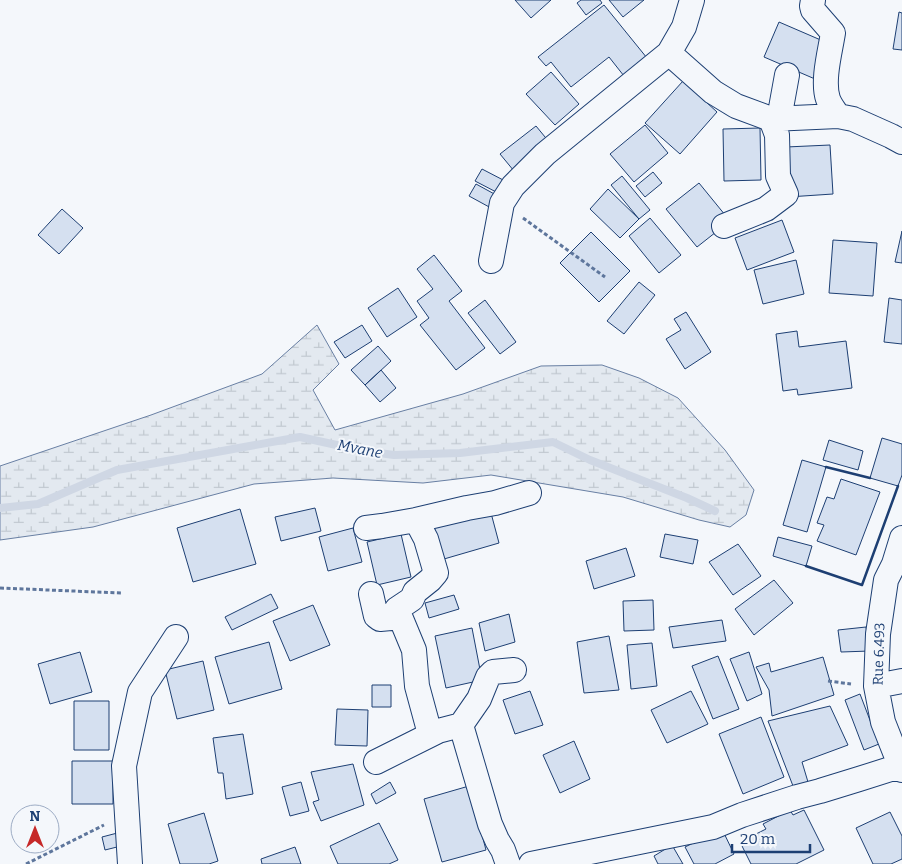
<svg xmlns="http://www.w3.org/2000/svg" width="902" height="864" viewBox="0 0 902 864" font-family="Bitter,serif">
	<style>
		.wetland { fill: url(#wetland-marsh); stroke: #687fa3 }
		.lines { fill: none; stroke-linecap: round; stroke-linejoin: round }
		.stream { stroke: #cfd7e4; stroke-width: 8 }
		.building { fill: #d5e0f0; stroke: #1d3f73 }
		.minor-casing { stroke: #1d3f73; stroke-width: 26 }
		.path { stroke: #5e769c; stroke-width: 3; stroke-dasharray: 4 2.5; stroke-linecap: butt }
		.minor { stroke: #f4f7fb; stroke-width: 24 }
		.wall { stroke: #1d3f73; stroke-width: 2.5 }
		.labels { text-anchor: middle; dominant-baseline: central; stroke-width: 4; stroke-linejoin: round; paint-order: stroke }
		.street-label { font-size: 14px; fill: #1d3f73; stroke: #f4f7fb }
		.water-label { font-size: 15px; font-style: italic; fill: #1d3f73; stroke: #f4f7fb }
	</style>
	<defs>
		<pattern id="wetland-marsh" width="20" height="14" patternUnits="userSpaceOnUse" patternTransform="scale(1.25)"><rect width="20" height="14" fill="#e3e9f0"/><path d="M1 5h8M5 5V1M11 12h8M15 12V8" fill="none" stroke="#c2c9d1"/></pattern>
	</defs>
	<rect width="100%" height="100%" fill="#f4f7fb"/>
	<!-- wetland -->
	<path class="wetland" d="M 317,325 L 339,364 L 313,390 L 335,430 L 463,394 L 541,366 L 602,365 L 639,378 L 678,398 L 725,450 L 754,490 L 746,515 L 730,527 L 699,520 L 623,497 L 491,475 L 423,483 L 333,478 L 254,484 L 93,527 L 0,540 L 0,466 L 151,415 L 262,374 Z"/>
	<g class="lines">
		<!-- stream -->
		<path class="stream" d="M 0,508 L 38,504 L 117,470 L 300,437 L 364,451 L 394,455 L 460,453 L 553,442 L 590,460 L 687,498 L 715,511"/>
	</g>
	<!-- building -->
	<path class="building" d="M 515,0 L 551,0 L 531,18 Z
		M 581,0 L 600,0 L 602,3 L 586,15 L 577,3 Z
		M 609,0 L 644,0 L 623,17 Z
		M 604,5 L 647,58 L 624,76 L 609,57 L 571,87 L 551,62 L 546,66 L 538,57 Z
		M 899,12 L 902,13 L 902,50 L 893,49 Z
		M 779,22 L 830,44 L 815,79 L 764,57 Z
		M 551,72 L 579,104 L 555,125 L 526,94 Z
		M 683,81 L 717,112 L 680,154 L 645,123 Z
		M 645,125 L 668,153 L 634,182 L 610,154 Z
		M 536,126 L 550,143 L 514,171 L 500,154 Z
		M 760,128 L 761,180 L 724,181 L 723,129 Z
		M 830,145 L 833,194 L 788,197 L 786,147 Z
		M 482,169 L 507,182 L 500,194 L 475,181 Z
		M 653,172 L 662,183 L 645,197 L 636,186 Z
		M 622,176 L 650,210 L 639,219 L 611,185 Z
		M 699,183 L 730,221 L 697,247 L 666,209 Z
		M 476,184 L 498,196 L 491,208 L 469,196 Z
		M 608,189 L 639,219 L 620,238 L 590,209 Z
		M 62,209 L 83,228 L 59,254 L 38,235 Z
		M 650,218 L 681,255 L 659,273 L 629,236 Z
		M 782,220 L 794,252 L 747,270 L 735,238 Z
		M 902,231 L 902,263 L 895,262 Z
		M 591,232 L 630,271 L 599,302 L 560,263 Z
		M 833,240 L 877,243 L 873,296 L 829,293 Z
		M 434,255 L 462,291 L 449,301 L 485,348 L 456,370 L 420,325 L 429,318 L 417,301 L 433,289 L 417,269 Z
		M 796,260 L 804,294 L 763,304 L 754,270 Z
		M 639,282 L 655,295 L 624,334 L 607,321 Z
		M 398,288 L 417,317 L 387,337 L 368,308 Z
		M 889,298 L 902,300 L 902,344 L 884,342 Z
		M 485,300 L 516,342 L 500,354 L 468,313 Z
		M 686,312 L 711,352 L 685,369 L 666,339 L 681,330 L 674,319 Z
		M 362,325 L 372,341 L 345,358 L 334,342 Z
		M 797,331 L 799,347 L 846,341 L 852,388 L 798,395 L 797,389 L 783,391 L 776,334 Z
		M 378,346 L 391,361 L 365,385 L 351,370 Z
		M 381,370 L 396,388 L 380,402 L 365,385 Z
		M 882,438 L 902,444 L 902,475 L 898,486 L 870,478 Z
		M 829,440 L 863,451 L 858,470 L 823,460 Z
		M 802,460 L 826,467 L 807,532 L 783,525 Z
		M 841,479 L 880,492 L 856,555 L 817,541 L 824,525 L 817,523 L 827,497 L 834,499 Z
		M 315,508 L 321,531 L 281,541 L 275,517 Z
		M 240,509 L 256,564 L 193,582 L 177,528 Z
		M 491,513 L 499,543 L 444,559 L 434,527 Z
		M 353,528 L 362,562 L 328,571 L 319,537 Z
		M 401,534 L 411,577 L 377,585 L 367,542 Z
		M 665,534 L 698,540 L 693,564 L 660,557 Z
		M 778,537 L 812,546 L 806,566 L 773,556 Z
		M 738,544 L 761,576 L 733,595 L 709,562 Z
		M 626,548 L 635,576 L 594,589 L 586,561 Z
		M 774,580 L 793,603 L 754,635 L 735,609 Z
		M 271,594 L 278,608 L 232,630 L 225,617 Z
		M 454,595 L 459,609 L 429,618 L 425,603 Z
		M 653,600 L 654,630 L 624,631 L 623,601 Z
		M 313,605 L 330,645 L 290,661 L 273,621 Z
		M 509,614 L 515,642 L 485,651 L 479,623 Z
		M 722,620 L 726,641 L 673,648 L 669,627 Z
		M 866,627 L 870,651 L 841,652 L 838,630 Z
		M 472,628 L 482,680 L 446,688 L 435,636 Z
		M 609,636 L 619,690 L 584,693 L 577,642 Z
		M 269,642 L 282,689 L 229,704 L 215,657 Z
		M 652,643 L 657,686 L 631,689 L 627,645 Z
		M 80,652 L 92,692 L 50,704 L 38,664 Z
		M 749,652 L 762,694 L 747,701 L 730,659 Z
		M 718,656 L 739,709 L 713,719 L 692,666 Z
		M 823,657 L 834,695 L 772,716 L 769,690 L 756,667 L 769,663 L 771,672 Z
		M 203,661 L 214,710 L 177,719 L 165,670 Z
		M 372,685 L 391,685 L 391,707 L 372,707 Z
		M 530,691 L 543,725 L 515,734 L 503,700 Z
		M 691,691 L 708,724 L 667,743 L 651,710 Z
		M 860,694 L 879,744 L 864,750 L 845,700 Z
		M 74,701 L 109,701 L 109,750 L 74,750 Z
		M 830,706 L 848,745 L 802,762 L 808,782 L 793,786 L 768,721 Z
		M 337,709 L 368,710 L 367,746 L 335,745 Z
		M 761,717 L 784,777 L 743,794 L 719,734 Z
		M 243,734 L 253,794 L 226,799 L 223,773 L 218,773 L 213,738 Z
		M 574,741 L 590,779 L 560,793 L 543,755 Z
		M 72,761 L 113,761 L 113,804 L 72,804 Z
		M 353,764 L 364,805 L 321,821 L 313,802 L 319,800 L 311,772 Z
		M 301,782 L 309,811 L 290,816 L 282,787 Z
		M 390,782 L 396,793 L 376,804 L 371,794 Z
		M 469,786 L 486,850 L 442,862 L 424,799 Z
		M 790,810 L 793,815 L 804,810 L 824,850 L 796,864 L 751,864 L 740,842 L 766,829 L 763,824 Z
		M 890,812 L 902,836 L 902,859 L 891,864 L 873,864 L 856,828 Z
		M 204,813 L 218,861 L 209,864 L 180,864 L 168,824 Z
		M 379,823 L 398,860 L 389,864 L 338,864 L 330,846 Z
		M 722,829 L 734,854 L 715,864 L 694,864 L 685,847 Z
		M 125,831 L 129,844 L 105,850 L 102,837 Z
		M 672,845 L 683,864 L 658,864 L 654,856 Z
		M 295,847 L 301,864 L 262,864 L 261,859 Z"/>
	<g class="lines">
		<!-- minor casing -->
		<g class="minor-casing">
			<path id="minor" d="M 692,0 L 684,27 L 669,53 L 713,92 L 736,106 L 771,119 L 838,116 L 853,119 L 891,136 L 902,142
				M 813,0 L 812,6 L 813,10 L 833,33 C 830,52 822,81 828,99 C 830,105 835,111 838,116
				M 779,119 L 787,75
				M 724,226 L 766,209 L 786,194 L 778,176 L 777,135 L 771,119
				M 491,261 L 502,203 L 513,186 L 545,154 L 669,53
				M 366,528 L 382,526 L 416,520 L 467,508 L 495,503 L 529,493
				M 902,538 L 894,564 L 886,580 L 878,634 L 876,686 L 883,722 L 902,770
				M 371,594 L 376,616 L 380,619 L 391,618 L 397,609 L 412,599 L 415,592 L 430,580 L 436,573 L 426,539 L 416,520
				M 397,609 L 414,650 L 417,686 L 430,734
				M 876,686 L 902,681
				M 461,725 L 490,824 L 497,840 L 503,850 L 508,864
				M 376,762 L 438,731 L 461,725 L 479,699 L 488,677 L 493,672 L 514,670
				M 130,864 L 124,766 L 140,692 L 176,637
				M 531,864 L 713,827 L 742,815 L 797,797 L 820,791 L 859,779 L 900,766"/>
		</g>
		<!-- path -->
		<path class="path" d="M 523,218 L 605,277
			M 0,588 L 121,593
			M 828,681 L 851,684
			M 26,864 L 104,825"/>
		<!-- minor -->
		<use href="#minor" class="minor"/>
		<!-- wall -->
		<path class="wall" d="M 826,467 L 870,478
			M 806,566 L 862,585 L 898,486"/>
	</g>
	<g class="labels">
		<!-- street labels -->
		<g class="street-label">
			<text transform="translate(879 654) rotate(-88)">Rue 6.493</text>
		</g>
		<!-- water labels -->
		<g class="water-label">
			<text transform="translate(360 449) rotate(11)">Mvane</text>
		</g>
	</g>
	<!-- north arrow -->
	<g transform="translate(35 829)"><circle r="24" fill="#f4f7fb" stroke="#9eadc5"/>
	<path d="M0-4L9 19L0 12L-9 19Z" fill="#c62828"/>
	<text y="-8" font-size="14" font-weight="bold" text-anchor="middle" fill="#1d3f73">N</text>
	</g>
	<!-- scale -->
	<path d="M732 844v8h78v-8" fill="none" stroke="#1d3f73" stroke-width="2.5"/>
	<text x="740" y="844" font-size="15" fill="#1d3f73" stroke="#f4f7fb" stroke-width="4" paint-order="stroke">20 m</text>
</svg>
